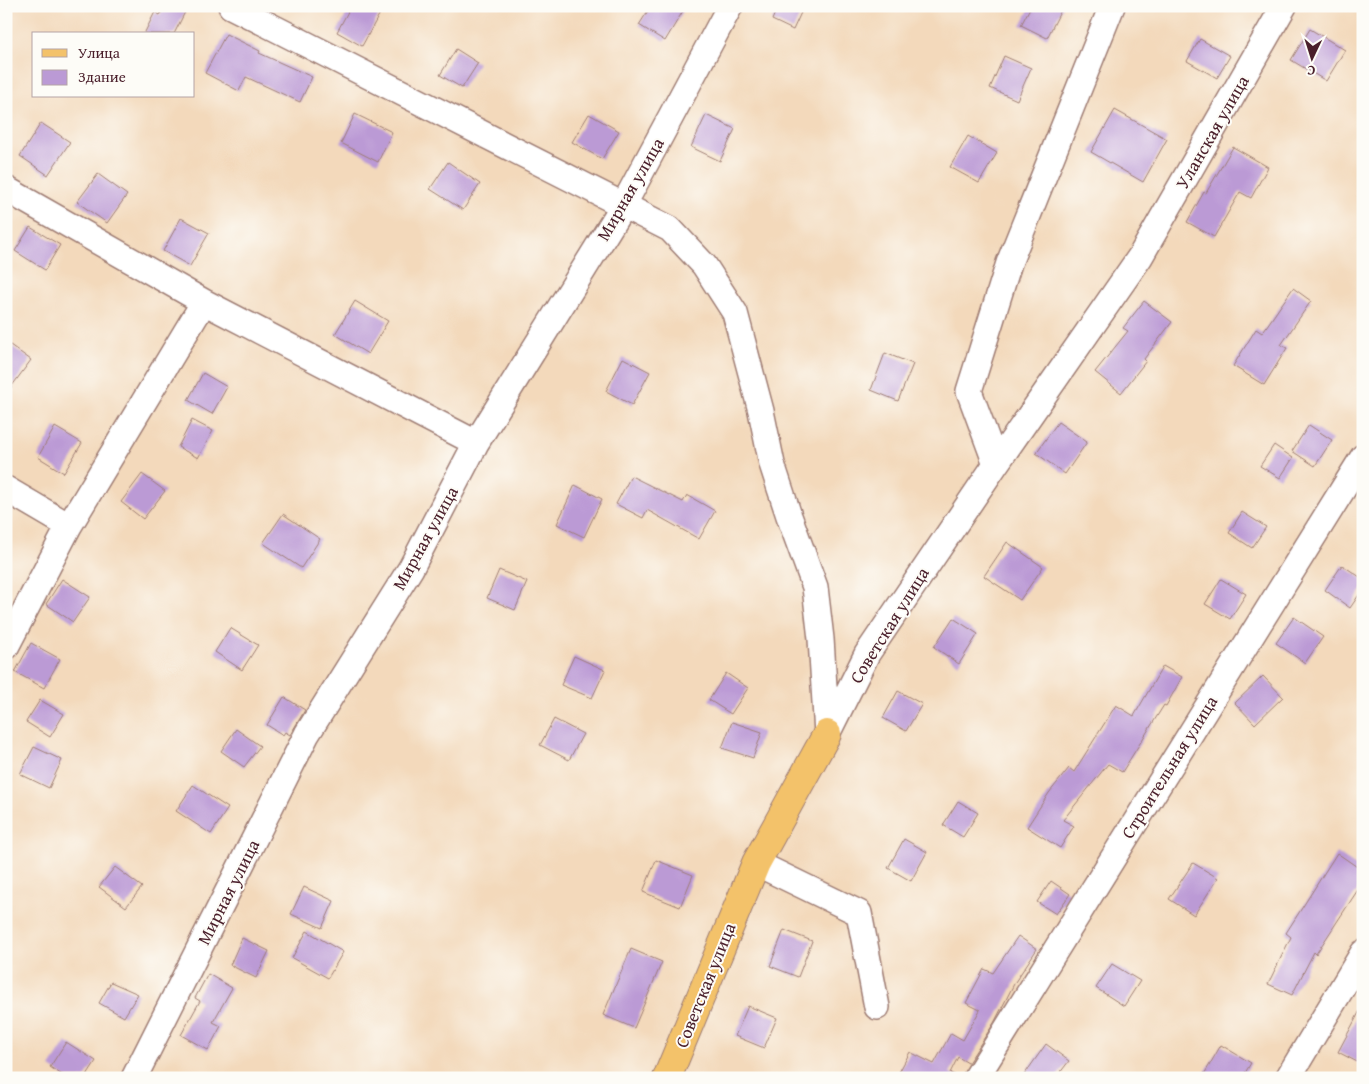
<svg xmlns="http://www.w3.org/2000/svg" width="1369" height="1084" viewBox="0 0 1369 1084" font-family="'Gentium Book Plus',serif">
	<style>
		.building { fill: #bb9ad5 }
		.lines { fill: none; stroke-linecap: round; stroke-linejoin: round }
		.minor-casing { stroke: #9e7c73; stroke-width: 28 }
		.major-casing { stroke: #9e7c73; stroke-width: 30 }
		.minor { stroke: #fff; stroke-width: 25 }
		.major { stroke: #f3c26a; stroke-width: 28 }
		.labels { text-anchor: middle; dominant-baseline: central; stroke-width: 4; stroke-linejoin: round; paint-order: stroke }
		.street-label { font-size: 18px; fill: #4a1f2b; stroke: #fdfcf7 }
	</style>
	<rect width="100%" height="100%" fill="#fdfcf7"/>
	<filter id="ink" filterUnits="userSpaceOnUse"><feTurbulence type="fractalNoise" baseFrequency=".02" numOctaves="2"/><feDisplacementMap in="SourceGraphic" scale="10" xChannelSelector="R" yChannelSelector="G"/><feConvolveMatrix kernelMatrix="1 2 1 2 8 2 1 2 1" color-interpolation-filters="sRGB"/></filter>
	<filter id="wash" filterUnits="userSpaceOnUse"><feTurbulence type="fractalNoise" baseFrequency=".0096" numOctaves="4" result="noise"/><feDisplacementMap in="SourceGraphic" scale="20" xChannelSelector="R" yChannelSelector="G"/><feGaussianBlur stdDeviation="1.12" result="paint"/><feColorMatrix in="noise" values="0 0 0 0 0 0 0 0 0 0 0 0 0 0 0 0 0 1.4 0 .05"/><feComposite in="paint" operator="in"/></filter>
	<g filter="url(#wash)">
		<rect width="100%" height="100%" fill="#f3d9bb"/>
		<g id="blocks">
			<!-- building -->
			<path class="building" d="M 164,6 L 188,6 L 174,34 L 144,34 L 155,12 L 160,15 Z
				M 351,6 L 384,6 L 362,46 L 337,32 Z
				M 651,6 L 686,6 L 665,41 L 639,25 Z
				M 778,6 L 804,6 L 793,30 L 772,20 Z
				M 1031,6 L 1063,6 L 1047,38 L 1021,25 Z
				M 1310,29 L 1345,50 L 1326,81 L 1291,60 Z
				M 226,34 L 260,51 L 259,53 L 312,77 L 300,102 L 246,77 L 239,91 L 205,73 Z
				M 1200,39 L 1230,56 L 1217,78 L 1187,61 Z
				M 456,49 L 478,63 L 462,88 L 440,75 Z
				M 1004,56 L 1031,68 L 1017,100 L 990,88 Z
				M 1115,110 L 1167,139 L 1143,182 L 1091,152 Z
				M 355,114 L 392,132 L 378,162 L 341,143 Z
				M 589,114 L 619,131 L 602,159 L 572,142 Z
				M 706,115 L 735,129 L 720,161 L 691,147 Z
				M 41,123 L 70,142 L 48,175 L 20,156 Z
				M 968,136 L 997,153 L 979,183 L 950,167 Z
				M 1233,147 L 1268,167 L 1251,198 L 1240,192 L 1214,237 L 1187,222 L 1204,192 L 1206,193 Z
				M 448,162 L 480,184 L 463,210 L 430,189 Z
				M 98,174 L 127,195 L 107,223 L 77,202 Z
				M 181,218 L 209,233 L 190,266 L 163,251 Z
				M 30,227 L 60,245 L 45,270 L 15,251 Z
				M 1293,288 L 1311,301 L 1281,345 L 1287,348 L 1264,385 L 1233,366 L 1256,329 L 1262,333 Z
				M 355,301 L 388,321 L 368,354 L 335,334 Z
				M 1144,301 L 1172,322 L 1144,359 L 1146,361 L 1121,393 L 1095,372 L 1128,331 L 1123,328 Z
				M 6,342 L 31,360 L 6,394 Z
				M 885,353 L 913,364 L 898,401 L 871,390 Z
				M 623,358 L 650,372 L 632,405 L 606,391 Z
				M 203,373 L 227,387 L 212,414 L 188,400 Z
				M 192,420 L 213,431 L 198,458 L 178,447 Z
				M 1058,422 L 1087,442 L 1065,474 L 1036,453 Z
				M 1309,425 L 1332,440 L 1315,466 L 1292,451 Z
				M 55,427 L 82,443 L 64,473 L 38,457 Z
				M 1274,445 L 1293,458 L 1280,478 L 1260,466 Z
				M 142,474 L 165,491 L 143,519 L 121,502 Z
				M 631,476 L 683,502 L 687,495 L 715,511 L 699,539 L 647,510 L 643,518 L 616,504 Z
				M 575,485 L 602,499 L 584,537 L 557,524 Z
				M 1242,512 L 1266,527 L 1252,548 L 1229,533 Z
				M 283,514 L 320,539 L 301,568 L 263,543 Z
				M 1007,542 L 1043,567 L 1020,600 L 984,576 Z
				M 1342,565 L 1363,579 L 1363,589 L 1350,608 L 1325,590 Z
				M 499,570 L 527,582 L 515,610 L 487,598 Z
				M 62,579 L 90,597 L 73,622 L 46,604 Z
				M 1221,579 L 1246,594 L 1230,619 L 1205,604 Z
				M 1294,617 L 1323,637 L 1305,663 L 1276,643 Z
				M 953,618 L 978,634 L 959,664 L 934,647 Z
				M 230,628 L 258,645 L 242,670 L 215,652 Z
				M 31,643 L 60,659 L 44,688 L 15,672 Z
				M 574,656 L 605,670 L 592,698 L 561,685 Z
				M 1163,666 L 1182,677 L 1166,706 L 1164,705 L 1122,772 L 1108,764 L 1063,820 L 1074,826 L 1060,848 L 1027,827 L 1049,793 L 1069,768 L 1074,772 L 1116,705 L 1134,716 Z
				M 726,673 L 748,688 L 731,714 L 709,700 Z
				M 1263,676 L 1283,697 L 1255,724 L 1235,703 Z
				M 898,691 L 922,704 L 906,731 L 883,718 Z
				M 284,697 L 305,710 L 290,735 L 285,732 L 283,735 L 267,725 Z
				M 40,700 L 64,714 L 50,737 L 26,722 Z
				M 554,719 L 583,734 L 569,760 L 540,745 Z
				M 732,722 L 762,732 L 753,758 L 722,748 Z
				M 236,729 L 260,746 L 244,767 L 221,751 Z
				M 34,747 L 62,760 L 49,788 L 20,774 Z
				M 193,785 L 228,808 L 211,834 L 176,811 Z
				M 958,801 L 978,813 L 963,837 L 943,825 Z
				M 904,839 L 927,852 L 911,881 L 888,868 Z
				M 1337,853 L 1363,871 L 1363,882 L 1316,954 L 1314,952 L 1292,995 L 1268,984 L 1291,937 L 1286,933 Z
				M 656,860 L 693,875 L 680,907 L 643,892 Z
				M 1193,863 L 1218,878 L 1194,915 L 1169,899 Z
				M 115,867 L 142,887 L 126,907 L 99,887 Z
				M 1051,881 L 1070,894 L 1056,914 L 1037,902 Z
				M 304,887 L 334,901 L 322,928 L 291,914 Z
				M 784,930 L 812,941 L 798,977 L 770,966 Z
				M 307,931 L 343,952 L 328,978 L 292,958 Z
				M 1018,936 L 1037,949 L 1015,982 L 994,1023 L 968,1063 L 958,1057 L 950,1073 L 961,1078 L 896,1078 L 910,1052 L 934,1064 L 951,1033 L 963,1040 L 980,1010 L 966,1003 L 984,969 L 993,973 Z
				M 242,938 L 269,951 L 256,978 L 230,965 Z
				M 631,949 L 662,962 L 634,1028 L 603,1015 Z
				M 1112,964 L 1140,981 L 1124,1006 L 1096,988 Z
				M 208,974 L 232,988 L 213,1022 L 221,1026 L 208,1050 L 181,1035 L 200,1001 L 195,998 Z
				M 111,982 L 138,994 L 124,1017 L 99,1003 Z
				M 1363,1005 L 1363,1065 L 1338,1052 Z
				M 748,1006 L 777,1018 L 764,1048 L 735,1036 Z
				M 66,1042 L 96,1061 L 85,1078 L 67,1078 L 50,1067 Z
				M 1046,1044 L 1069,1061 L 1056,1078 L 1022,1078 Z
				M 1221,1045 L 1251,1063 L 1242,1078 L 1202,1078 Z"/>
		</g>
	</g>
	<g filter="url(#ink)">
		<use href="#blocks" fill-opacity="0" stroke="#9e7c73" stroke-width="1"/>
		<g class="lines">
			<!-- minor casing -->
			<g class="minor-casing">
				<path id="minor" d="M 231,6 L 670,229 L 704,265 L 735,313 L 761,411 L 772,464 L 789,516 L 815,587 L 821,639 L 827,734
					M 6,189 L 204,302 L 476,443
					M 996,464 L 969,391 L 1009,263 L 1112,6
					M 6,489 L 69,526
					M 6,647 L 69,526 L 204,302
					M 827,734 L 867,654 L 996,464 L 1140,257 L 1284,6
					M 756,863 L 859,913 L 877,1007
					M 134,1078 L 307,734 L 411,568 L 476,443 L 623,206 L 730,6
					M 976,1078 L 1363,457
					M 1288,1078 L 1363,953"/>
			</g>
			<!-- major casing -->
			<g class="major-casing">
				<path id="major" d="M 667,1078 L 756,863 L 827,734"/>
			</g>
			<!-- minor -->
			<use href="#minor" class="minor"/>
			<!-- major -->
			<use href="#major" class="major"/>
		</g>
	</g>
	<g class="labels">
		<!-- street labels -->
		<g class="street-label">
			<text transform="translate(1212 132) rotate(-60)">Уланская улица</text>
			<text transform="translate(630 189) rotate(-60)">Мирная улица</text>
			<text transform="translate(425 538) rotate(-61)">Мирная улица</text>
			<text transform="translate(889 625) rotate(-58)">Советская улица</text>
			<text transform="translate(1169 767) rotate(-58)">Строительная улица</text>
			<text transform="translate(228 892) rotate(-63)">Мирная улица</text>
			<text transform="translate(705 985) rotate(-68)">Советская улица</text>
		</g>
	</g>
	<!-- margin -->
	<rect width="1369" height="1084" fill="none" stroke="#fdfcf7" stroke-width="25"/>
	<!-- legend -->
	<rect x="32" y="32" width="162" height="65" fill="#fdfcf7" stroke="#b5a4a5"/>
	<rect x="42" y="49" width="25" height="8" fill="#f3c26a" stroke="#b5a4a5"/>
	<text x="78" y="58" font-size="15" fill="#4a1f2b">Улица</text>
	<rect x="42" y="70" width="25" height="15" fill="#bb9ad5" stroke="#b5a4a5"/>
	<text x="78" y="82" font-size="15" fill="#4a1f2b">Здание</text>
	<!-- north arrow -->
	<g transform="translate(1312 58) rotate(184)" stroke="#fdfcf7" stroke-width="4" paint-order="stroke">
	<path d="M0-4L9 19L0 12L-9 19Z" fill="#4a1f2b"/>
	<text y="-8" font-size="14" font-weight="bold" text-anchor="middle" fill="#4a1f2b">С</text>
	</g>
</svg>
